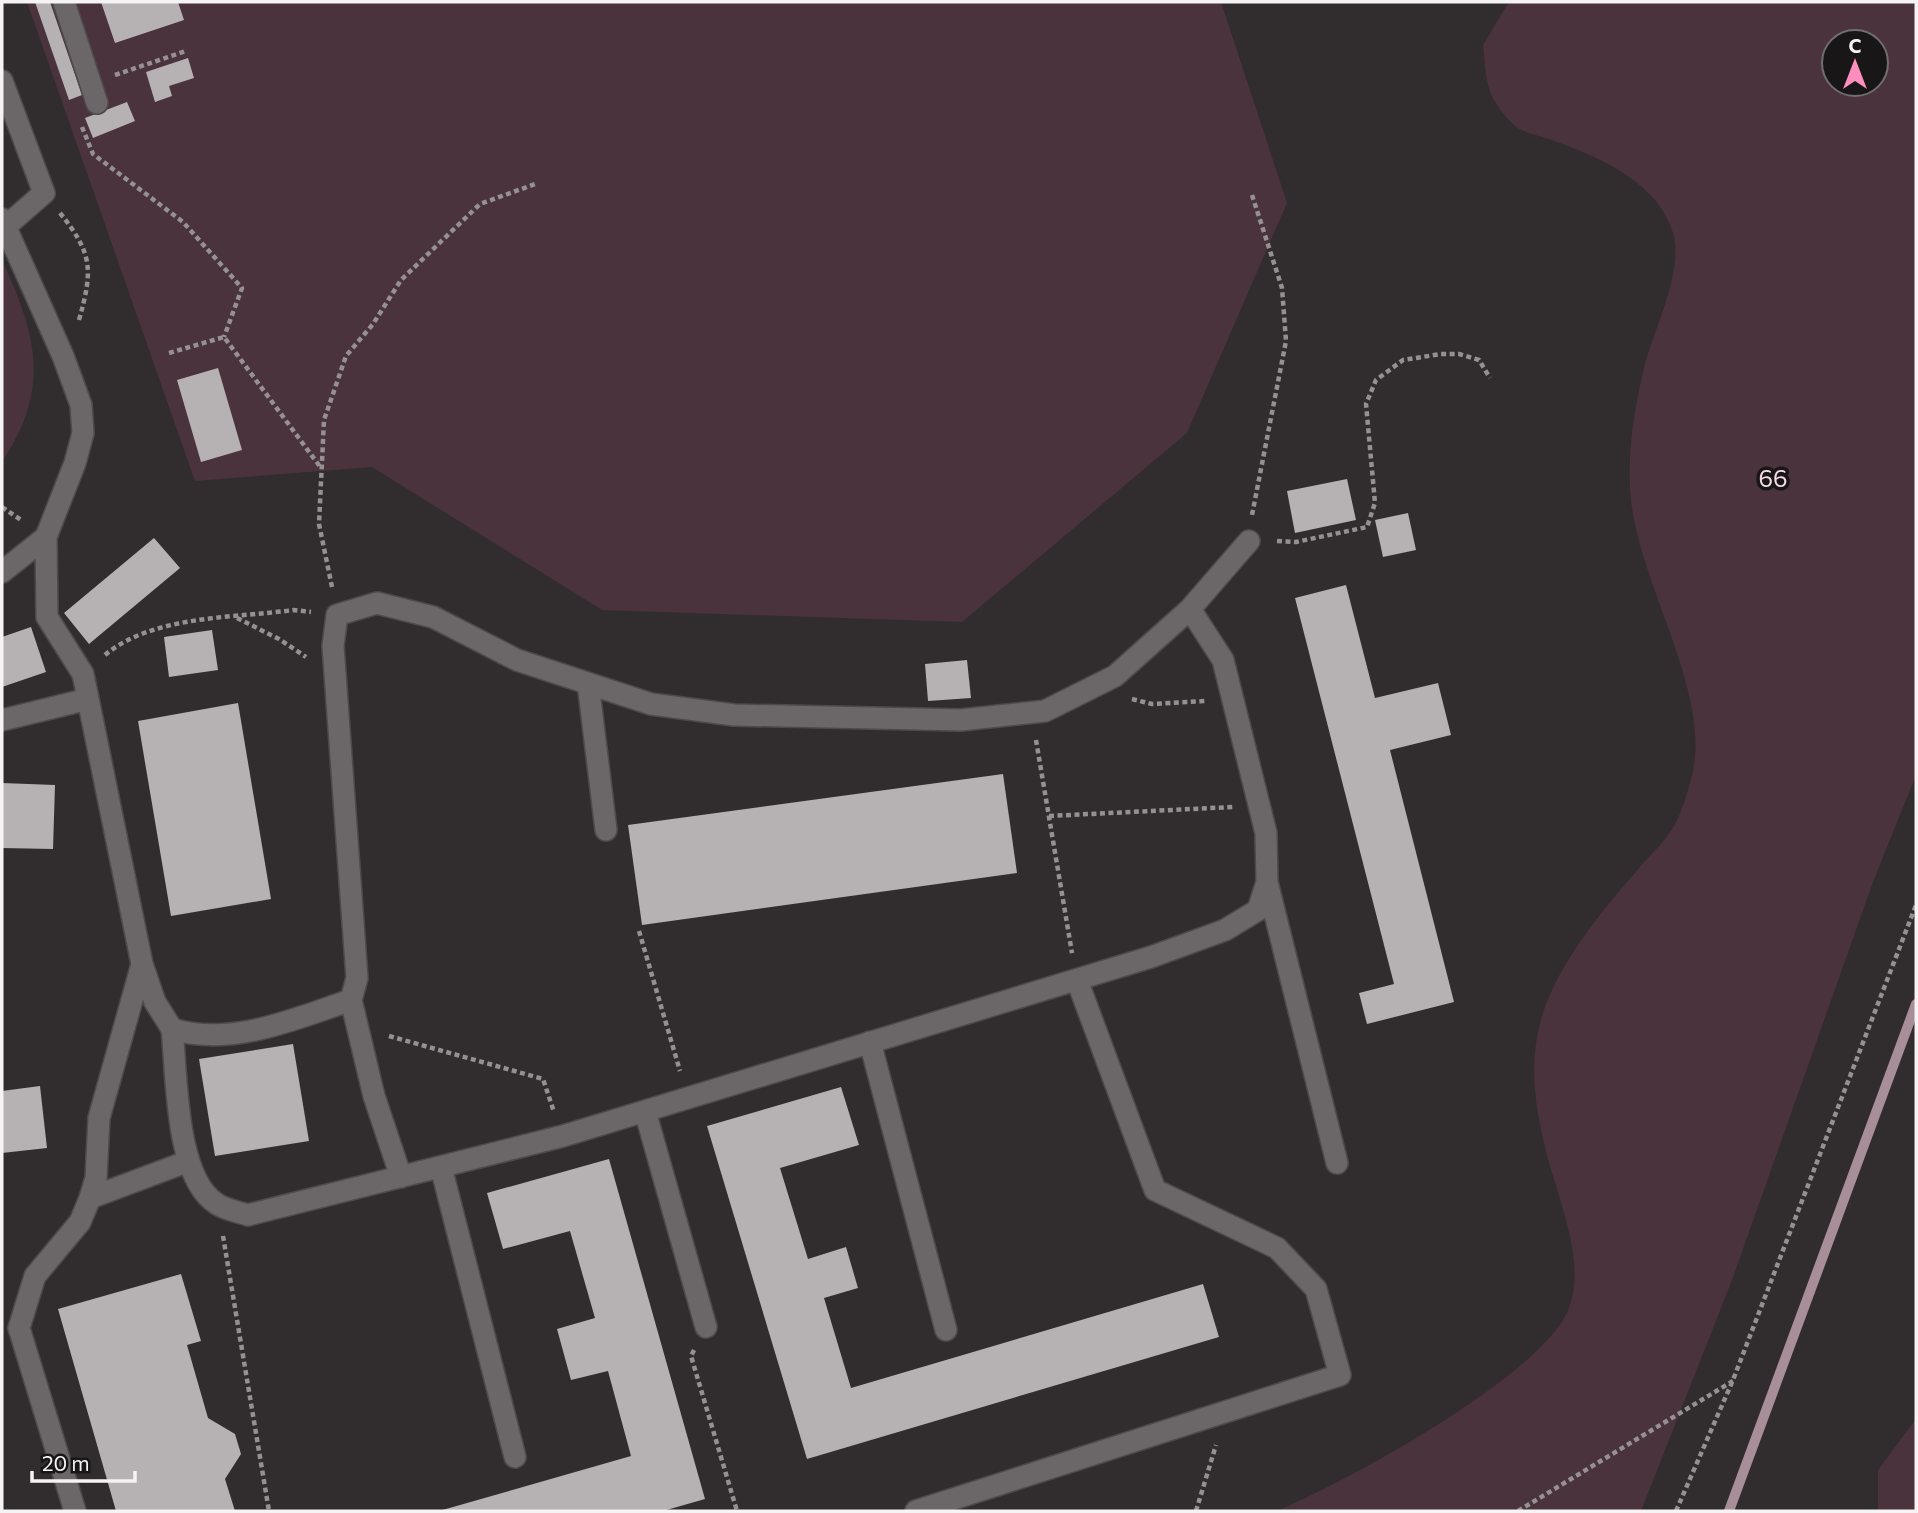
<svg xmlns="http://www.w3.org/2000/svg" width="1918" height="1513" viewBox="0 0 1918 1513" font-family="Commissioner,sans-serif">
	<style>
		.green { fill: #4a333c; fill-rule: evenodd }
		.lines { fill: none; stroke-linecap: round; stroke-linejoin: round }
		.stream { stroke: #a88e98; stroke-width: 10 }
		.building { fill: #b6b1b3 }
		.service-casing { stroke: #4e4a4c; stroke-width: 24 }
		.path { stroke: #959193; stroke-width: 4.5; stroke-dasharray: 5 3.5; stroke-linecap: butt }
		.service { stroke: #6b6668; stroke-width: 21 }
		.labels { text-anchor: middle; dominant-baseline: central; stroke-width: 7; stroke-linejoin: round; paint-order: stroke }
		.park-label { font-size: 24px; fill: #f7dce6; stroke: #181617 }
	</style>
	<rect width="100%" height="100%" fill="#312d2f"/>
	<!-- green -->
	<path class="green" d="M 27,2 L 1221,2 L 1287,203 L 1187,433 L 962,622 L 602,610 L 372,467 L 195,481 Z
		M 1509,2 L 1916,2 L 1916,775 L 1873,882 L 1732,1280 L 1641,1511 L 1277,1511 C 1344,1483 1544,1375 1569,1308 C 1587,1261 1557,1197 1546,1151 C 1537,1114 1531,1081 1536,1044 C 1544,978 1598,916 1639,868 C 1650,855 1666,841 1674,826 C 1682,812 1688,791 1692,775 C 1713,690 1634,579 1630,488 C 1628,446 1635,404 1645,364 C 1655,327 1684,270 1673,233 C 1659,184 1602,158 1557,142 C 1545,137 1526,134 1515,126 C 1508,120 1497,106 1493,98 C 1485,84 1485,61 1483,45 ZM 1834,42 L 1876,42 L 1876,84 L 1834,84 Z
		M 2,260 C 37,336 51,388 2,462 Z
		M 1916,1419 L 1916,1511 L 1878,1511 L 1878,1470 Z"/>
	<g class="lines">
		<!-- stream -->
		<path class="stream" d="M 1729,1511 L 1916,1004"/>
	</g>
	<!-- building -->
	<path class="building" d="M 35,2 L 50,2 L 82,95 L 69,100 Z
		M 101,2 L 178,2 L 184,20 L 115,43 Z
		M 188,58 L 194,78 L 169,86 L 172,96 L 155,102 L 146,72 Z
		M 127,102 L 135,121 L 93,138 L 85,118 Z
		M 218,368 L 242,450 L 201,462 L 177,380 Z
		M 1347,479 L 1356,520 L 1295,533 L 1287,491 Z
		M 1408,513 L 1416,550 L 1383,557 L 1375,520 Z
		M 154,538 L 180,568 L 89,644 L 64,613 Z
		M 1346,585 L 1375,698 L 1438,683 L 1451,735 L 1390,750 L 1454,1002 L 1367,1024 L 1359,993 L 1394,984 L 1295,598 Z
		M 31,627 L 46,672 L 2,687 L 2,637 Z
		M 212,630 L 218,670 L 169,677 L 164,637 Z
		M 967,660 L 971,698 L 928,701 L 925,664 Z
		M 238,703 L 271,899 L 171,916 L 138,721 Z
		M 1003,774 L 1017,873 L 642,925 L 628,825 Z
		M 2,783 L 55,785 L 53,849 L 2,848 Z
		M 293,1044 L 309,1141 L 215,1156 L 199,1059 Z
		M 40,1086 L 47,1148 L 2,1153 L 2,1091 Z
		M 841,1087 L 859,1145 L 780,1168 L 808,1259 L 846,1247 L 858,1288 L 824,1298 L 851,1388 L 1203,1284 L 1219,1337 L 807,1459 L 707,1126 Z
		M 609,1159 L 705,1499 L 663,1511 L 439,1511 L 631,1456 L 608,1371 L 571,1380 L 557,1329 L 595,1318 L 570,1231 L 503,1249 L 487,1193 Z
		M 181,1274 L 201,1341 L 187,1345 L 208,1418 L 235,1434 L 241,1454 L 225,1479 L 235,1511 L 116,1511 L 58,1309 Z"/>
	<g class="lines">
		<!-- service casing -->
		<g class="service-casing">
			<path id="service" d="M 64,2 L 97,103
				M 2,81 L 44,193 L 5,227
				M 2,219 L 63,356 L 81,405 L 83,433 L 75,463 L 46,537 L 47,617 L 83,674 L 142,964 L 155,1002 L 172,1029 C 232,1047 294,1019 351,1000 L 357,978 L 333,646 L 337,615 L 377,603 L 433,617 L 517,660 L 651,704 L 734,715 L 961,720 L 1045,711 L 1115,676 L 1190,609 L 1249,541
				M 2,572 L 46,537
				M 588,683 L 606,830
				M 2,720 L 88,699
				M 1267,882 L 1337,1163
				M 351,1000 L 374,1096 L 401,1177
				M 172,1029 C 177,1076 175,1178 217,1204 C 226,1210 239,1212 248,1215 L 563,1136 L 1151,957 L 1225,930 L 1258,910 L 1267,882 L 1266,833 L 1223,660 L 1190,609
				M 870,1042 L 946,1330
				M 645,1111 L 706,1327
				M 441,1167 L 515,1457
				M 90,1198 L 186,1162
				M 75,1511 L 19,1328 L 35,1276 L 80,1222 L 90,1198 L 96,1178 L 99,1118 L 142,964
				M 916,1511 L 1340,1375 L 1316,1289 L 1277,1248 L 1155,1190 L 1077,980"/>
		</g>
		<!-- path -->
		<path class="path" d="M 115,75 L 186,51
			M 82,127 L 93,154 L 183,222 L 242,288 L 224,337
			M 1252,195 L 1282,288 L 1286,341 L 1252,515
			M 60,213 C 93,254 93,270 79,320
			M 169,353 L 224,337 L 321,468
			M 2,507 L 21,520
			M 1277,541 L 1296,542 L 1367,527 L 1375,503 L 1366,404 L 1376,380 L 1403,360 L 1441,354 L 1459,354 L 1479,360 L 1490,378
			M 332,587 L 319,524 L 324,420 L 346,356 L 373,324 L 401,280 L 480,204 L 538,183
			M 237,618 L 279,639 L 306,657
			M 105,655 C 153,615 234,618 294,610 L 311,612
			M 1132,699 L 1152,704 L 1206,701
			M 1036,740 L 1072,953
			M 1049,816 L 1233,807
			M 639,931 L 680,1071
			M 389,1036 L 543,1079 L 554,1112
			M 223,1236 L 269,1511
			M 694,1350 L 691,1356 L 737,1511
			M 1196,1511 L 1216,1445
			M 1518,1511 L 1733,1381
			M 1676,1511 L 1733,1380 L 1916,905"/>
		<!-- service -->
		<use href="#service" class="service"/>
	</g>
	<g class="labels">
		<!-- park labels -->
		<g class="park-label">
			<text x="1773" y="477">66</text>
		</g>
	</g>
	<!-- border -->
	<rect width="1918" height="1513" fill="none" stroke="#f6f3f4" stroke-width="7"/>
	<!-- north arrow -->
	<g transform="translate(1855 63)"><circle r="33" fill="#181617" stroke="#716e6f" stroke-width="2"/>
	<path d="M0-5L12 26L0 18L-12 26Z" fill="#fe8ebe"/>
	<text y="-10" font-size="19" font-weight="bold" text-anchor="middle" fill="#f6f3f4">С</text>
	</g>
	<!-- scale -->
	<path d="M32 1471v10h103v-10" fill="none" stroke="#f6f3f4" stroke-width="3.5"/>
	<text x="42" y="1471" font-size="21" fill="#f6f3f4" stroke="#181617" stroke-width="5" paint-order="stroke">20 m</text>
</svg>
